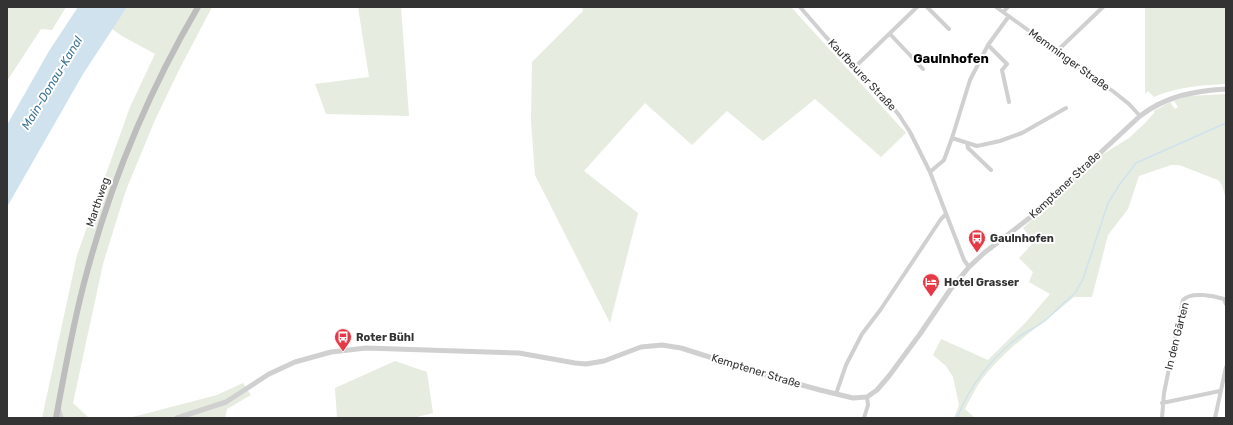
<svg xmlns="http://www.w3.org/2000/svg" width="1233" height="425" viewBox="0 0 1233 425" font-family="Rubik,sans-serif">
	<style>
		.green { fill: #e6ecdf }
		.water { fill: #cfe2ee }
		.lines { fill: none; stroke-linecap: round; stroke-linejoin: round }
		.stream { stroke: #cfe2ee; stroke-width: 1.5 }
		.minor { stroke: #d0d0d0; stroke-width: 4 }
		.tertiary { stroke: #d0d0d0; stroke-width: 5 }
		.secondary { stroke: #bdbdbd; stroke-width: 6 }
		.labels { text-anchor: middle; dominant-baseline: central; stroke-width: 4; stroke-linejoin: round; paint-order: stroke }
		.street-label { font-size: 11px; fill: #333; stroke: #fff }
		.poi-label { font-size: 11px; font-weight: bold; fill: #333; stroke: #fff; text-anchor: start }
		.water-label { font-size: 12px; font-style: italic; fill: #3f7597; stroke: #fff }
		.quarter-label { font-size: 13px; font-weight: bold; fill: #000; stroke: #fff }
	</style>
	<rect width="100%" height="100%" fill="#fff"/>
	<!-- green -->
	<path class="green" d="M 7,7 L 66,7 L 52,30 L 41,29 L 7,81 Z
		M 127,7 L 212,7 L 180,68 L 155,120 L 126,190 L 103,264 L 73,403 L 88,417 L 93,418 L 42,418 L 77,255 L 130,107 L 155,54 L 122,36 L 112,29 Z
		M 358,7 L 401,7 L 409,116 L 326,114 L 315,84 L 369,77 Z
		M 582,7 L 791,7 L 906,133 L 881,157 L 815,99 L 763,141 L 727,111 L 692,145 L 645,103 L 584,171 L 638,213 L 610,323 L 535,175 L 531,121 L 532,62 L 583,11 Z
		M 1145,7 L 1226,7 L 1226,84 C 1201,85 1177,87 1154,97 L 1148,91 L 1145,94 Z
		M 1226,94 L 1226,199 L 1222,185 L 1218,180 L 1179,165 L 1171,165 L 1139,176 L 1128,209 L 1108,235 L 1092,297 L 1074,297 C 1042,325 1002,349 978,385 C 973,393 969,401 965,409 L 975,418 L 954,418 L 959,405 L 953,377 L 946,366 L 933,355 L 941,339 L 988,360 L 1026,322 L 1050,294 L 1029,282 L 1033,272 L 1019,258 L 1034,242 L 1023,228 L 1100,156 L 1129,138 L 1145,123 L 1154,113 L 1154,111 L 1170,102 L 1175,109 L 1178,107 L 1174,101 L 1189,96 Z
		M 395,361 L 427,372 L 433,413 L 413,418 L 337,418 L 335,388 Z
		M 243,383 L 251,395 L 227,409 L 225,418 L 129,418 L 217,395 Z"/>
	<!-- water -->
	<path class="water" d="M 78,7 L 127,7 L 83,74 L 7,207 L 7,125 L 49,51 Z"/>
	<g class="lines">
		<!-- stream -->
		<path class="stream" d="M 1065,302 L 1075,293 L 1083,279 L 1108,203 L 1120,184 L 1136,163 L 1226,123
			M 957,418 C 969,387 991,359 1017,338 C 1025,332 1035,328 1043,322 C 1051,316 1058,308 1066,301"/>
		<!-- minor -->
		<path class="minor" d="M 800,7 L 826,37 L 885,98 L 899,115 L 910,132 L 930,172 L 964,260 L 969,267
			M 927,7 L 949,29
			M 996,7 L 1114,92 L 1129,104 L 1140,116
			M 1003,12 L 1008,7
			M 890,34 L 923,69
			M 988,45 L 1007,64 L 1002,70 L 1009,102
			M 1057,51 L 1103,7
			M 855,67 L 917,7
			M 952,138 L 977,146 L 1000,141 L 1022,133 L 1066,108
			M 967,143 L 968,148 L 991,170
			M 930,172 L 944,160 L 952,138 L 970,80 L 988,45 L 1009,16
			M 836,394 L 846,365 L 862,334 L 881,309 L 941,219 L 946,214
			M 1162,403 L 1220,391
			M 864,418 L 868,405 L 867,397
			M 1162,418 L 1164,393 L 1183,300 C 1191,291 1214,296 1224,299 L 1226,304
			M 1215,418 L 1226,367"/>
		<!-- tertiary -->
		<path class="tertiary" d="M 58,408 L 61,418
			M 177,418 L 226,402 L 269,374 L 295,362 L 331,352 L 366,348 L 519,353 L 575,363 L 586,364 L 604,361 L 641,347 L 662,345 L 681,348 L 769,376 L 820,390 L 853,398 L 867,397 L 877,390 L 889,376 L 920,334 L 950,290 L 969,267 L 984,253 L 1032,216 L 1140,116 C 1166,96 1194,91 1226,89"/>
		<!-- secondary -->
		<path class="secondary" d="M 56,418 C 64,374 72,330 83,287 C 108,189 147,94 198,7"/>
	</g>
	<!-- icons -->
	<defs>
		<g id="bus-pin" transform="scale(0.9)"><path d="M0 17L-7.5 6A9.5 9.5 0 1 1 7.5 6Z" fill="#e63946" stroke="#fff"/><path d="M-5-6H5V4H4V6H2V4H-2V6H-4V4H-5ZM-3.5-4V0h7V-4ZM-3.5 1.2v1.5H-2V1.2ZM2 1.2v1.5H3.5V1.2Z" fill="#fff"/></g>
		<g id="hotel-pin" transform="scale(0.9)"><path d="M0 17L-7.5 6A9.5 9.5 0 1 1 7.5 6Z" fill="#e63946" stroke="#fff"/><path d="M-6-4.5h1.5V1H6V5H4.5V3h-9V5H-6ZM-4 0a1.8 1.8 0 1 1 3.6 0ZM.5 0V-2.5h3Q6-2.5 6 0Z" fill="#fff"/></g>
	</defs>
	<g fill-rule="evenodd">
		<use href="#bus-pin" x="977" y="238"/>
		<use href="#hotel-pin" x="931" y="282"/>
		<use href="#bus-pin" x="343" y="337"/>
	</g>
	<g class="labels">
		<!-- street labels -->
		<g class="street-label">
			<text transform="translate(1069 60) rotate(36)">Memminger Straße</text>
			<text transform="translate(862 75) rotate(47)">Kaufbeurer Straße</text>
			<text transform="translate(1065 185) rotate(-43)">Kemptener Straße</text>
			<text transform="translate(98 202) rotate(-71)">Marthweg</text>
			<text transform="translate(1177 336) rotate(-76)">In den Gärten</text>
			<text transform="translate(756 371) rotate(17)">Kemptener Straße</text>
		</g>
		<!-- poi labels -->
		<g class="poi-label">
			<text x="990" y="238">Gaulnhofen</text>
			<text x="944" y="282">Hotel Grasser</text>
			<text x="356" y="337">Roter Bühl</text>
		</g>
		<!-- water labels -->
		<g class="water-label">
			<text transform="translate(52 83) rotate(-59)">Main-Donau-Kanal</text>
		</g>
		<!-- quarter labels -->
		<g class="quarter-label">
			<text x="951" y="58">Gaulnhofen</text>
		</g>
	</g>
	<!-- border -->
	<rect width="1233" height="425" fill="none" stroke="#333333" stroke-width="16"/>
</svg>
